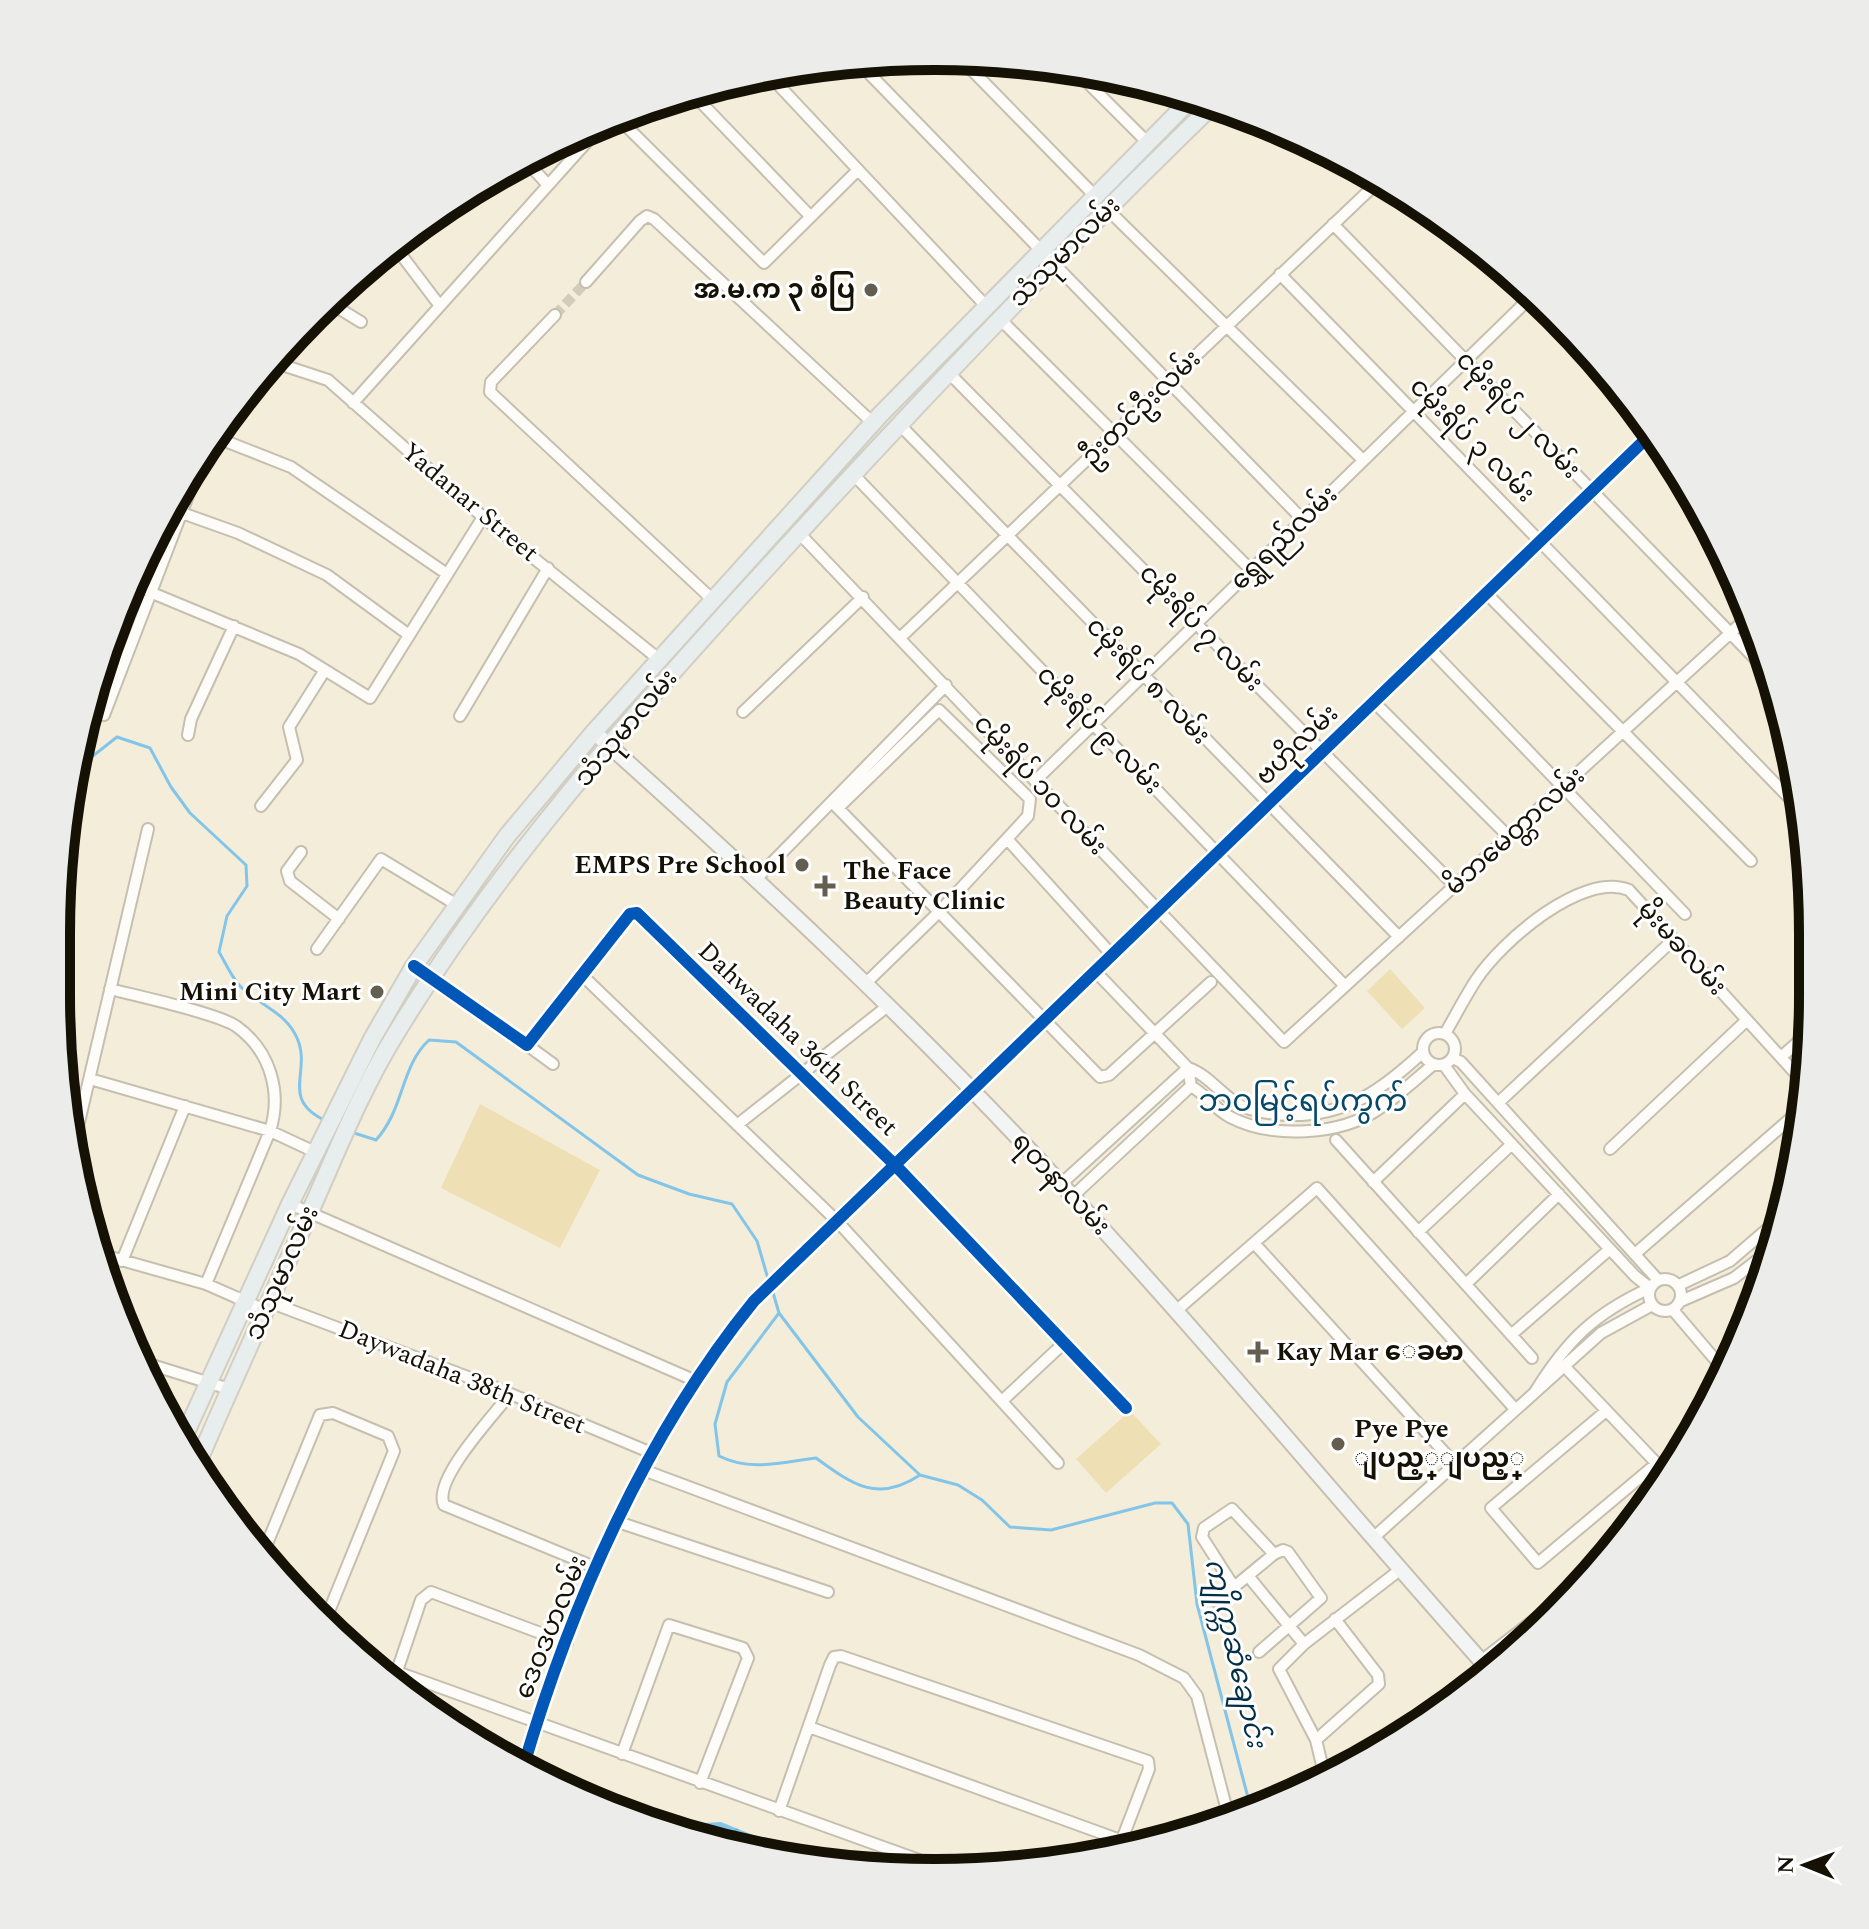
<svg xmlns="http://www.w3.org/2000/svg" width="1869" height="1929" viewBox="0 0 1869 1929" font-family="Spectral,'Noto Sans Myanmar',serif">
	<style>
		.grass { fill: #eee0b4 }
		.water { fill: url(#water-waves) }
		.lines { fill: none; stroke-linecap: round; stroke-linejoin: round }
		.stream { stroke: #82c5e8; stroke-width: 3 }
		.minor-tunnel { stroke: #d3ccba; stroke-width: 10; stroke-dasharray: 10 5; stroke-linecap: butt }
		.minor-casing { stroke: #c5bfb0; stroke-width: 14 }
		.secondary-casing { stroke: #c5bfb0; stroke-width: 18 }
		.primary-casing { stroke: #d1cec4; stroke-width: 20 }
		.minor { stroke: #fdfcf9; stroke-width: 10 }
		.secondary { stroke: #f3f5f4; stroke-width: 14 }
		.primary { stroke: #e8edee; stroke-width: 16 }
		.cycleway-casing { stroke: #fff; stroke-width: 17 }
		.cycleway { stroke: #0057b8; stroke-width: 12 }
		.poi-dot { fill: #635e50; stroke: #fff; stroke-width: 3 }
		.labels { text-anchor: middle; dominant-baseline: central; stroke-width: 6; stroke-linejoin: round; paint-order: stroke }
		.street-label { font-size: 26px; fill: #151105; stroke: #fff }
		.poi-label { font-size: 26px; font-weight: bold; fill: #151105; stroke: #fff; text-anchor: end }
		.water-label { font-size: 28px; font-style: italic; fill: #022f46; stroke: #fff }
		.quarter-label { font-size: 30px; fill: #074868; stroke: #fff }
		.rim { fill: none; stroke: #151105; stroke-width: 10 }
	</style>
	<defs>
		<pattern id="water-waves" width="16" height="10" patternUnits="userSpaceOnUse" patternTransform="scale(2)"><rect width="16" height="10" fill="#82c5e8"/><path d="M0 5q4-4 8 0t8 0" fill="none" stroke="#6fa8c6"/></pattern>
	</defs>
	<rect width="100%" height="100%" fill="#f4edda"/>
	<!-- grass -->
	<path class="grass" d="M 1390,969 L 1425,1008 L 1402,1029 L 1367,991 Z
		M 480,1104 L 600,1170 L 560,1248 L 441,1188 Z
		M 1130,1411 L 1161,1444 L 1106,1493 L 1076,1459 Z"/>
	<!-- water -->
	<path class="water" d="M 721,1822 L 829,1866 L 682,1833 L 689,1824 Z"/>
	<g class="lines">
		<!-- stream -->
		<path class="stream" d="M 75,770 L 117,737 L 150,748 L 171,787 L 190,813 L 246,865 L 247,886 L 227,916 L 219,952 C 225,962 231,976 239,985 C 256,1003 283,1011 295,1034 C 315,1070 277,1098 326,1121
			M 351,1132 L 376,1140 C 405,1108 400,1067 429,1040 L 456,1042 L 638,1175 L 689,1194 L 732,1204 L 757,1241 L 769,1282
			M 772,1289 L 779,1313 L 858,1417 L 920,1475 L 958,1485 L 982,1500 L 1010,1527 L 1051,1530 L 1155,1503 L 1172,1503 L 1188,1524 L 1197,1604 L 1251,1809
			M 779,1313 L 727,1382 L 715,1424 L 719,1456 C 751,1472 781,1462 816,1458 C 853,1485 878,1503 920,1475"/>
		<!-- minor-tunnel -->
		<path class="minor-tunnel" d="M 555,315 L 586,282"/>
		<!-- minor casing -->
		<g class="minor-casing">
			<path id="minor" d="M 857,61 L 1303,520
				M 963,61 L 1095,196
				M 1075,70 L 1148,143
				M 770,76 L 986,306
				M 691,92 L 810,216
				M 619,119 L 764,263 L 858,170
				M 525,160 L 548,185
				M 1107,209 L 1363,460
				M 1333,224 L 1771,675
				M 393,244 L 440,306
				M 1280,274 L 1800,809
				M 586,282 L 640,221 L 647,216 L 654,219 L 873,423
				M 330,303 L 361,322
				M 555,315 L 491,382 L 490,392 L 714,601
				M 999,318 L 1251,570
				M 270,361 L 328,380 L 483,517 L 661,661
				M 947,371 L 1455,886
				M 353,403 L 602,125
				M 898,423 L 1399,937
				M 215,437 L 291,467 L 447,574
				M 852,473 L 1345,986
				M 182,513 L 238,533 L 327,575 L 409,635
				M 799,533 L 1284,1042 L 1749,616
				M 133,585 L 299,654 L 370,698 L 483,517
				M 1486,593 L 1751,861
				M 901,637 L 1381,179
				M 1429,648 L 1685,914
				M 1374,702 L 1509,837
				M 743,712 L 863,597
				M 104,715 L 206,449
				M 460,716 L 548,568
				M 188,735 L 191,719 L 234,626
				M 1036,780 L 1532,296
				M 832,802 L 1100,1077 L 1109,1075 L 1211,982
				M 261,806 L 297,760 L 289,727 L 325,670
				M 838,808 L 939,710 L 1030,799 L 1028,816 L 939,912 L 866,983
				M 1007,839 L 1112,955
				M 301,852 L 287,871 L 290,881 L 339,919
				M 755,880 L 946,685
				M 317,949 L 381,859 L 457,905
				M 1804,956 L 1809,962
				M 414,966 L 527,1045 L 630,914 L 637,913 L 896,1166 L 1126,1408
				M 1095,971 L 1188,1068 L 1191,1086
				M 583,976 L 838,1222 L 1058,1463
				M 110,989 C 137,996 216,1013 236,1026 C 271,1051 282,1093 270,1131 L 206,1284
				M1423 1049a16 16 0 1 1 32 0a16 16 0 1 1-32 0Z
				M 1445,1034 C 1455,1016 1465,997 1476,980 C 1501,942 1582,871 1629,890 L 1806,1085
				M 527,1045 L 553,1064
				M 1781,1057 L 1807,1034
				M 1453,1058 L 1461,1062 L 1658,1280
				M 1444,1065 L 1465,1094 L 1635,1276 L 1650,1288 C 1595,1313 1567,1340 1535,1392
				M 90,1079 L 270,1131 L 315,1152
				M 1498,1103 L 1673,940
				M 737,1125 L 889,1005
				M 1336,1140 L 1532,1358
				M 1610,1149 L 1747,1020
				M 72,1152 L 148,829
				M 1373,1182 L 1465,1094
				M 1061,1184 L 1188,1068 C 1207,1074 1221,1094 1238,1104 C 1251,1112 1272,1114 1287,1115 C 1346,1117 1382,1090 1423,1052
				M 1073,1196 L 1191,1086 C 1205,1094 1215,1109 1230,1117 C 1272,1139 1341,1136 1380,1108 C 1399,1095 1416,1079 1434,1064
				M 290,1204 L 696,1381
				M 1418,1232 L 1512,1144
				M 1254,1243 L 1455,1464
				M 1636,1253 L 1806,1105
				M 100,1254 L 206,1284 L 265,1310
				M 122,1261 L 185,1106
				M1649 1295a16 16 0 1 1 32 0a16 16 0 1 1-32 0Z
				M 1466,1284 L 1559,1194
				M 1679,1285 L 1730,1261 L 1780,1218
				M 1681,1301 L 1734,1278 L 1773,1248
				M 269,1302 L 489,1385 L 654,1454
				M 1177,1310 L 1317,1188 L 1515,1409
				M 1673,1310 L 1724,1370
				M 1511,1335 L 1610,1249
				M 139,1361 L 229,1389
				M 1565,1367 L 1662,1469 L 1685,1447
				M 510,1394 C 494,1415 432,1480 444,1505 L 597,1568
				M 1002,1401 L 1065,1342
				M 1606,1411 L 1491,1508 L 1538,1563 L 1656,1464
				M 646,1471 L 1139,1655 L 1184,1678 L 1197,1696 L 1229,1818
				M 1232,1509 L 1274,1554 L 1234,1587 L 1202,1537 L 1204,1528 Z
				M 618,1522 L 828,1592
				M 1373,1538 L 1601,1333 L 1652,1305
				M 264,1551 L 320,1415 L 333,1413 L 388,1436 L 394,1451 L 325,1621
				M 1249,1577 L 1304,1644
				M 1215,1601 L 1234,1587
				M 1259,1652 L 1321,1598 L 1288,1552 L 1283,1550 L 1274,1554
				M 361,1659 L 947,1870
				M 1481,1661 L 1597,1571
				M 397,1671 L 421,1600 L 431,1592 L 567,1643
				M 809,1727 L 1123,1841
				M 1316,1740 L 1379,1684 L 1378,1675 L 1335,1619
				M 622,1754 L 669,1625 L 743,1648 L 748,1658 L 700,1783
				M 523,1768 C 571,1604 646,1434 754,1301 L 1652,433
				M 1324,1773 L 1316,1740 L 1279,1669 L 1304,1644 L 1401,1569
				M 779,1811 L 830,1665 L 834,1657 L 841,1656 L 1148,1761 L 1149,1769 L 1118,1850"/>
		</g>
		<!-- secondary casing -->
		<g class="secondary-casing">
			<path id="secondary" d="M 594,732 C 756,877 916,1026 1063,1186 C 1210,1344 1347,1511 1491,1672"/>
		</g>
		<!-- primary casing -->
		<g class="primary-casing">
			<path id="primary" d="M 1506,268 L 1631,399
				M 182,1441 L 290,1204 L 372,1039 L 414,966 L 507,836 L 594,732 L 880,415 L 1193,97
				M 196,1467 C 232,1382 271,1299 309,1214 C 336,1154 360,1092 395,1035 C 498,865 632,715 766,569 C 912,409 1060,253 1216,102"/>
		</g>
		<!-- minor -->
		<use href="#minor" class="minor"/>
		<!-- secondary -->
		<use href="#secondary" class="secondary"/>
		<!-- primary -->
		<use href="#primary" class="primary"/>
		<!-- cycleway casing -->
		<g class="cycleway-casing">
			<path id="cycleway" d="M 414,966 L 527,1045 L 630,914 L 637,913 L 896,1166 L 1126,1408
				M 523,1768 C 571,1604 646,1434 754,1301 L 1652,433"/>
		</g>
		<!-- cycleway -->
		<use href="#cycleway" class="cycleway"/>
	</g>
	<!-- markers -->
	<g class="poi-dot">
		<circle cx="871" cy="290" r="8"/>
		<circle cx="802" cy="865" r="8"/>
		<path d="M821 874h8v8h8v8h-8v8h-8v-8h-8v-8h8z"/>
		<circle cx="377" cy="992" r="8"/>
		<path d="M1254 1340h8v8h8v8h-8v8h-8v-8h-8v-8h8z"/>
		<circle cx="1338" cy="1444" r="8"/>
	</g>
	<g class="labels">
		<!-- street labels -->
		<g class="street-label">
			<text transform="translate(1065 252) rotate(-45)">သံသုမာလမ်း</text>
			<text transform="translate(1141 408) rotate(-44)">ဦးတင်ဦးလမ်း</text>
			<text transform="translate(1518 415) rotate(46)">ငမိုးရိပ် ၂ လမ်း</text>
			<text transform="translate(1472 440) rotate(45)">ငမိုးရိပ် ၃ လမ်း</text>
			<text transform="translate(470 502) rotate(40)">Yadanar Street</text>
			<text transform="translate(1284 538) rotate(-44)">ရွှေရည်လမ်း</text>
			<text transform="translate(1201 628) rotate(46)">ငမိုးရိပ် ၇ လမ်း</text>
			<text transform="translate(1148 681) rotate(46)">ငမိုးရိပ် ၈ လမ်း</text>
			<text transform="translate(626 728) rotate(-50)">သံသုမာလမ်း</text>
			<text transform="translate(1099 730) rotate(46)">ငမိုးရိပ် ၉ လမ်း</text>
			<text transform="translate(1297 745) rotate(-44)">ဗဟိုလမ်း</text>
			<text transform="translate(1040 785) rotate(47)">ငမိုးရိပ် ၁၀ လမ်း</text>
			<text transform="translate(1515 831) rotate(-42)">မိဘမေတ္တာလမ်း</text>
			<text transform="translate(1682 948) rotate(48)">မိုးမခလမ်း</text>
			<text transform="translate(798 1039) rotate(44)">Dahwadaha 36th Street</text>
			<text transform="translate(1061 1184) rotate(47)">ရတနာလမ်း</text>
			<text transform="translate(282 1273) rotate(-66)">သံသုမာလမ်း</text>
			<text transform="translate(462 1377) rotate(22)">Daywadaha 38th Street</text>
			<text transform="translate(551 1627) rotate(-68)">ဒေဝဒဟလမ်း</text>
		</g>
		<!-- poi labels -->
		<g class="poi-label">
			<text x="855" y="290">အ.မ.က ၃ စံပြ</text>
			<text x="786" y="865">EMPS Pre School</text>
			<text x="843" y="871" text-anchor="start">The Face<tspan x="843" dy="30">Beauty Clinic</tspan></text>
			<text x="361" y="992">Mini City Mart</text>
			<text x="1276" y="1352" text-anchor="start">Kay Mar ေခမာ</text>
			<text x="1354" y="1429" text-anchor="start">Pye Pye<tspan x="1354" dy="30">ျပည့္ျပည့္</tspan></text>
		</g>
		<!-- water labels -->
		<g class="water-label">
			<text transform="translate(1235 1653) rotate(77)">ကျိုက္ကဆံချောင်း</text>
		</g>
		<!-- quarter labels -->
		<g class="quarter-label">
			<text x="1303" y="1102">ဘဝမြင့်ရပ်ကွက်</text>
		</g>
	</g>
	<!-- crop -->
	<path d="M0 0H1869V1929H0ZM934 70H935A864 864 0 0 1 1799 934V995A864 864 0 0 1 935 1859H934A864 864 0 0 1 70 995V934A864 864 0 0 1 934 70Z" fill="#ececeb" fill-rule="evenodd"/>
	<path class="rim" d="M934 70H935A864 864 0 0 1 1799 934V995A864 864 0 0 1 935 1859H934A864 864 0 0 1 70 995V934A864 864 0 0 1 934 70Z"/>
	<!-- north arrow -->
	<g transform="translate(1805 1865) rotate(271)" stroke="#ffffff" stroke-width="6" paint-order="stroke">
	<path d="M0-6L14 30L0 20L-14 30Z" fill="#151105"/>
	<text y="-12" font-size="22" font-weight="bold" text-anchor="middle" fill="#151105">N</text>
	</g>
</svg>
